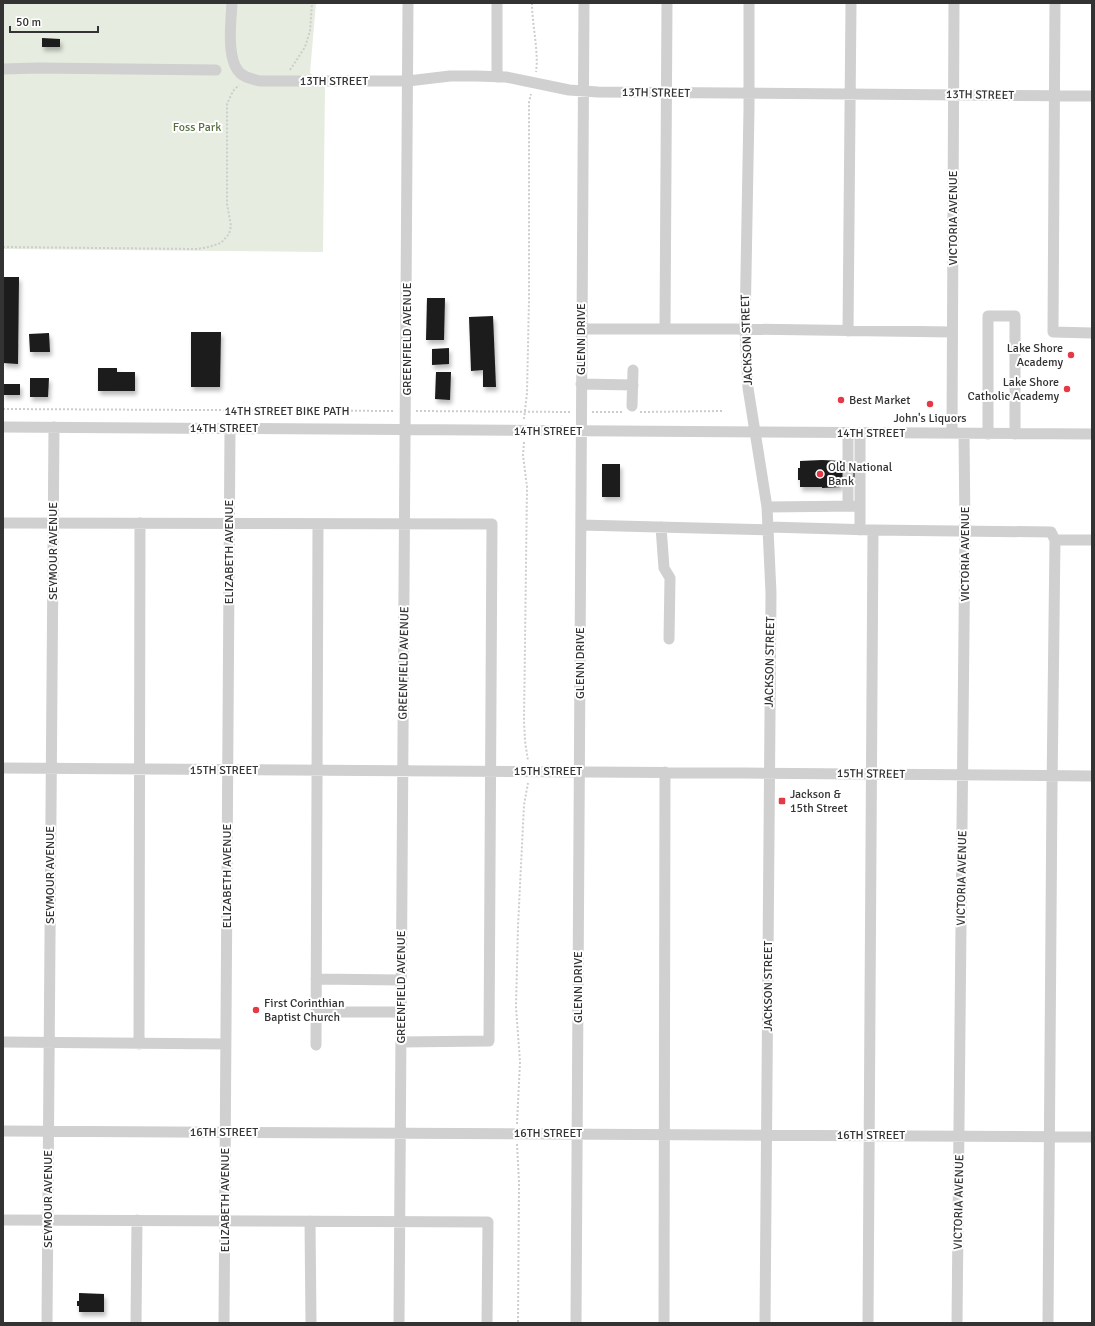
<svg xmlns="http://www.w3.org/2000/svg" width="1095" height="1326" viewBox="0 0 1095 1326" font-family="Signika,sans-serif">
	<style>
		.green { fill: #e6ecdf }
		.building { fill: #1a1a1a; filter: url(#shadow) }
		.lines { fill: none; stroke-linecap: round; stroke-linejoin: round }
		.path { stroke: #cdcdcd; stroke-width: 2; stroke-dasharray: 2 2; stroke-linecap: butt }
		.minor { stroke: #d0d0d0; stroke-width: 11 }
		.poi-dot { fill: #e63946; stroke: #fff; stroke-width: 1.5 }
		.labels { text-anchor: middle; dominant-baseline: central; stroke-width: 4; stroke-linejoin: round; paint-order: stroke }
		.street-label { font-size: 12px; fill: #333; stroke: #fff }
		.park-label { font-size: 12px; fill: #56703f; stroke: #fff }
		.poi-label { font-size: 12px; fill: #333; stroke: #fff; text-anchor: start }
	</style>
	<defs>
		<filter id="shadow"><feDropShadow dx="2" dy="4" stdDeviation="2" flood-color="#0004"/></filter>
	</defs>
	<rect width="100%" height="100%" fill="#fff"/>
	<!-- green -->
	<path class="green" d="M 3,3 L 316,3 L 310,73 L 325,86 L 323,252 L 3,249 Z"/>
	<!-- building -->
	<path class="building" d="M 42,38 L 60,39 L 60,47 L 42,47 Z
		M 3,277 L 19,277 L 18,364 L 3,363 Z
		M 427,298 L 445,298 L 444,340 L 426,340 Z
		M 493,316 L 496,387 L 483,387 L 483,370 L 471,371 L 469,317 Z
		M 191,332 L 221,332 L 220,387 L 191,387 Z
		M 49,333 L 50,352 L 30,352 L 29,334 Z
		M 449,348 L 449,364 L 432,365 L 432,349 Z
		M 98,368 L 117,368 L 117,372 L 135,372 L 135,391 L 98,391 Z
		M 436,372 L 451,372 L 450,400 L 435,399 Z
		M 30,378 L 49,378 L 48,397 L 30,397 Z
		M 3,384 L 20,384 L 20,395 L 3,395 Z
		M 822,460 L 842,461 L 842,468 L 857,468 L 857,480 L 842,480 L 841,487 L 822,488 L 822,487 L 800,487 L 800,480 L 798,480 L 798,468 L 800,468 L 800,461 Z
		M 602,464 L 620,464 L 620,497 L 602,497 Z
		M 79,1293 L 104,1294 L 104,1312 L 79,1312 L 79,1306 L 77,1306 L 77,1301 L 79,1301 Z"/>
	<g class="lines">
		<!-- path -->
		<path class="path" d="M 532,3 C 532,25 539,52 536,72
			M 290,70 L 305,47 L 310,31 L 312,3
			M 3,247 L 197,249 L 209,247 L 221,243 L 229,234 L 231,226 L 227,204 L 227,104 L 233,91 L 239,85
			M 3,409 L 394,411
			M 416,411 L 572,412
			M 592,412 L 624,412
			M 640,412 L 723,411
			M 524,419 L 527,393 L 529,299 L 529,102 L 531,94
			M 524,442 L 523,455 L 527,487 L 524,721 L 525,741 L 528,761
			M 517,1124 L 520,1062 L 516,1007 L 518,926 L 524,805 L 528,783
			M 517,1144 L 519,1182 L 518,1323"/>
		<!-- minor -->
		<path class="minor" d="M 232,3 C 231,21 226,60 240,73 C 245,78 253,79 260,81 L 408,81 L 450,76 L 476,76 L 506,77 L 569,90 L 598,92 L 1092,96
			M 749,3 L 749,109 L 745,329 L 748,388 L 767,507 L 771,593 L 765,1323
			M 1055,3 L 1053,332 L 1092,333
			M 3,69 L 38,68 L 216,70
			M 497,77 L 497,3
			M 581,329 L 735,329 L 952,332
			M 665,329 L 667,3
			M 848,331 L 851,3
			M 581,384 L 633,385
			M 632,406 L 633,370
			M 3,427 L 1092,434
			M 848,433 L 848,506
			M 860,433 L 860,530
			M 952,433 L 954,3
			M 988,434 L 988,316 L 1015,316 L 1015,434
			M 767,507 L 860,506
			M 3,523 L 492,524 L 489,1041 L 401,1042
			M 581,525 L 769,530
			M 661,527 L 664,568 L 670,578 L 669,639
			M 769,527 L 873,530 L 1051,532 L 1055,540 L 1052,789 L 1048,1323
			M 1055,540 L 1092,540
			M 3,768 L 745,773 L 1092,776
			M 316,979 L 401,980
			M 316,1012 L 401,1012
			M 3,1042 L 226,1044
			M 139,1044 L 140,523
			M 316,1045 L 318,524
			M 3,1131 L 1092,1137
			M 3,1220 L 488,1222 L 487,1323
			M 310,1221 L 311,1323
			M 47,1323 L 54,427
			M 136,1323 L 137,1220
			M 224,1323 L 230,429
			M 399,1323 L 408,3
			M 576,1323 L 584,3
			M 664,1323 L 665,772
			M 868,1323 L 873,530
			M 957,1323 L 965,530 L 964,434"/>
	</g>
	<!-- markers -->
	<g class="poi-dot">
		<circle cx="1071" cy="355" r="4"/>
		<circle cx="1067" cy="389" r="4"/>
		<circle cx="841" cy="400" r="4"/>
		<circle cx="930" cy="404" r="4"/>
		<circle cx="820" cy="474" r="4"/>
		<rect x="778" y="797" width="8" height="8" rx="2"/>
		<circle cx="256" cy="1010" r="4"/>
	</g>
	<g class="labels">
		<!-- street labels -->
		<g class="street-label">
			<text x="334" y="81">13TH STREET</text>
			<text transform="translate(656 93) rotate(1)">13TH STREET</text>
			<text transform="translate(980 95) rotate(1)">13TH STREET</text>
			<text transform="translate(953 218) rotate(-90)">VICTORIA AVENUE</text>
			<text transform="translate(407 339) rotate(-90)">GREENFIELD AVENUE</text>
			<text transform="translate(581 339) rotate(-90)">GLENN DRIVE</text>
			<text transform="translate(747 340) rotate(-92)">JACKSON STREET</text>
			<text x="287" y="411">14TH STREET BIKE PATH</text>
			<text x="224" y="428">14TH STREET</text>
			<text x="548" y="431">14TH STREET</text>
			<text x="871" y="433">14TH STREET</text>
			<text transform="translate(53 551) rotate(-90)">SEYMOUR AVENUE</text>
			<text transform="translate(229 552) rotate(-90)">ELIZABETH AVENUE</text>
			<text transform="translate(965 554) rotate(-90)">VICTORIA AVENUE</text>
			<text transform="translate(770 662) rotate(-89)">JACKSON STREET</text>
			<text transform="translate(404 663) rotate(-89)">GREENFIELD AVENUE</text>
			<text transform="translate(580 663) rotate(-90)">GLENN DRIVE</text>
			<text x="224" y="770">15TH STREET</text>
			<text x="548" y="771">15TH STREET</text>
			<text transform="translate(871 774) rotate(1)">15TH STREET</text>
			<text transform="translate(50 875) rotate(-90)">SEYMOUR AVENUE</text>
			<text transform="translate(227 876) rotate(-90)">ELIZABETH AVENUE</text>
			<text transform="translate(962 878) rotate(-89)">VICTORIA AVENUE</text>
			<text transform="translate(768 986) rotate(-90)">JACKSON STREET</text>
			<text transform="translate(401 987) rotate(-90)">GREENFIELD AVENUE</text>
			<text transform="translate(578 987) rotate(-90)">GLENN DRIVE</text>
			<text x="224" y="1132">16TH STREET</text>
			<text x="548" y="1133">16TH STREET</text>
			<text x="871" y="1135">16TH STREET</text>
			<text transform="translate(48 1199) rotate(-90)">SEYMOUR AVENUE</text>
			<text transform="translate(225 1200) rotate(-90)">ELIZABETH AVENUE</text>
			<text transform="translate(959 1202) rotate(-89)">VICTORIA AVENUE</text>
		</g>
		<!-- park labels -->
		<g class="park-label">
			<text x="197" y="127">Foss Park</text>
		</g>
		<!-- poi labels -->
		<g class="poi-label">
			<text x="1063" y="348" text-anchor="end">Lake Shore<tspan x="1063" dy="14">Academy</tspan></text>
			<text x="1059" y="382" text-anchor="end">Lake Shore<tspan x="1059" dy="14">Catholic Academy</tspan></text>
			<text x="849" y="400">Best Market</text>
			<text x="930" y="418" text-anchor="middle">John's Liquors</text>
			<text x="828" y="467">Old National<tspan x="828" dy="14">Bank</tspan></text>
			<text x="790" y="794">Jackson &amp;<tspan x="790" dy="14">15th Street</tspan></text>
			<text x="264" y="1003">First Corinthian<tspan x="264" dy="14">Baptist Church</tspan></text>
		</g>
	</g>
	<!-- border -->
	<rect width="1095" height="1326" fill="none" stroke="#333333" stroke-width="8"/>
	<!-- scale -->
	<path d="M10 26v6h88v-6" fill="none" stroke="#333333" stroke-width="2"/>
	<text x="16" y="26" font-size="12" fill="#333333" stroke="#ffffff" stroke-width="3" paint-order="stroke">50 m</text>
</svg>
